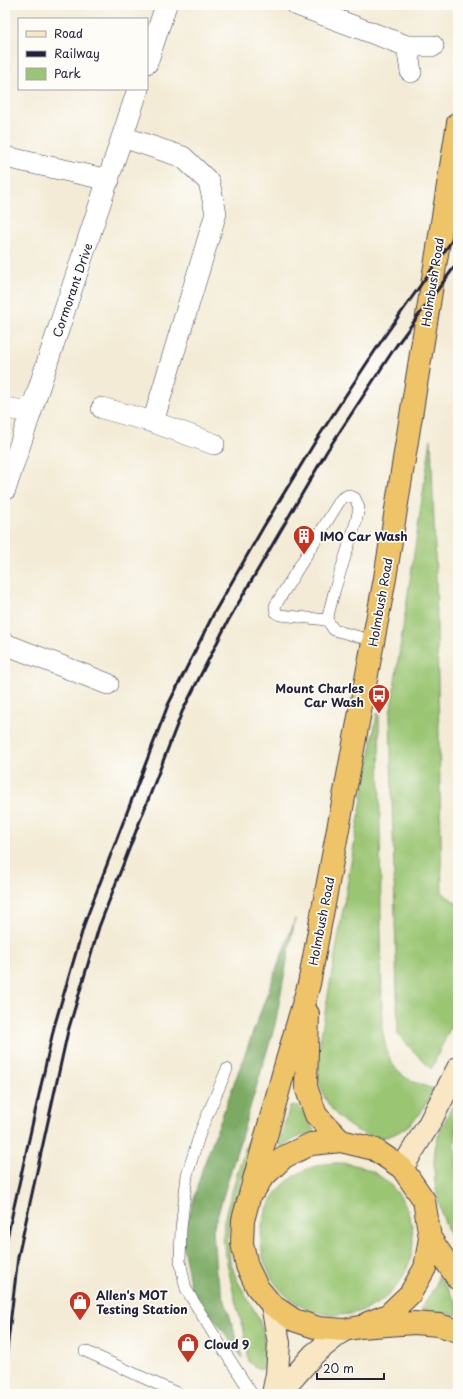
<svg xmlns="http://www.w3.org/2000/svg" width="463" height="1399" viewBox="0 0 463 1399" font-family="'Playpen Sans',sans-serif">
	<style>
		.green { fill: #9ac572; stroke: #5e7456 }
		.forest { fill: #7baa64; stroke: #4e6650 }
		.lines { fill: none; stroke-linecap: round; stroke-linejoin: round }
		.lane-casing { stroke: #414052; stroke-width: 12 }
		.street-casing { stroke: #414052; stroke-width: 22 }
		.secondary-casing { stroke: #414052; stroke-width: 24 }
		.highway-casing { stroke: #414052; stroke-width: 24 }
		.lane { stroke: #fff; stroke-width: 11 }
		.street { stroke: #fff; stroke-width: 21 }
		.secondary { stroke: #f9e7c3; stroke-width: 22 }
		.highway { stroke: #efc469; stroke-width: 22 }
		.rail { stroke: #22223b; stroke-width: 3 }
		.labels { text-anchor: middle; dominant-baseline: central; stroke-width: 3.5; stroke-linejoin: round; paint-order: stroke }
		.street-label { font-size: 12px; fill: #22223b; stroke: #fdfcf7 }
		.poi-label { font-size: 12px; font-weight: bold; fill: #22223b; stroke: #fdfcf7; text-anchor: start }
	</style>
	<rect width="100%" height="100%" fill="#fdfcf7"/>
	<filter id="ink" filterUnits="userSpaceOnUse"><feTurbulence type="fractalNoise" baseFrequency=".025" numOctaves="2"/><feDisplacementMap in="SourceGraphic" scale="8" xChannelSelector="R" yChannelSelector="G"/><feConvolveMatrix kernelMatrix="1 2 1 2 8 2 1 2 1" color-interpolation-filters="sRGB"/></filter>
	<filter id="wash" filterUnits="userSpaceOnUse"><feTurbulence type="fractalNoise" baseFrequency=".012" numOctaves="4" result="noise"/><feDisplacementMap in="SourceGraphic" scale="16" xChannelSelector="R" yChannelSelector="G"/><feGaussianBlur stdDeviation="0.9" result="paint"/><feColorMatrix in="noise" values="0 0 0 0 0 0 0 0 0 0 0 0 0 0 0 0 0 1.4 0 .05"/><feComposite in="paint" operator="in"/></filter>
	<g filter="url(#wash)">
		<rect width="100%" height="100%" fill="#f3ebd5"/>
		<!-- green -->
		<path class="green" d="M 431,439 L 436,578 L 442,893 L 458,904 L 458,1011 L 431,1069 L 398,1035 L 390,715 Z
			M 377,713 L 379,714 L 382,1028 C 385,1046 389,1067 405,1077 C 414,1083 425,1086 434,1089 C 424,1109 413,1127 392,1135 C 384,1139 372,1137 365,1134 C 333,1122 316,1092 317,1059 Z
			M 298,1105 L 316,1133 L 301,1136 L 281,1146 L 279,1146 L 278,1144 L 290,1107 Z
			M 452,1106 L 458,1109 L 455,1146 L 458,1183 L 458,1253 C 441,1220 428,1177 437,1140 C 441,1128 447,1117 452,1106 Z
			M 256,1124 L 259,1124 L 247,1165 L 233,1207 L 228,1233 L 230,1260 L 236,1278 L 258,1317 L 263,1330 L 265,1353 L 265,1361 L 264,1368 L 261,1369 L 252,1365 L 249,1362 L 244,1331 L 235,1300 L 225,1253 L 223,1236 L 224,1220 L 240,1164 L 253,1126 Z
			M261 1239a76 76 0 1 1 152 0a76 76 0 1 1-152 0Z
			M 438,1276 L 458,1304 L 457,1315 L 421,1309 L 436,1285 Z"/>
		<!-- forest -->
		<path class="forest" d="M 295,919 L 275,1025 L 213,1230 L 216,1273 L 243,1358 L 191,1288 L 182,1242 L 202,1170 Z"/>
	</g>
	<g filter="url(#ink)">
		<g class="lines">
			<!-- lane casing -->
			<g class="lane-casing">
				<path id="lane" d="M 327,620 L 334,592 L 356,522 L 359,508 L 355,498 L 348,495 L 341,499 L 331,515 L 275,606 L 276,613 L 280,615 L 327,620 L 334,630 L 374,641
					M 227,1069 L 201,1130 L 187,1175 L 181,1229 L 180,1261 L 186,1289 L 214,1335 L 252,1394
					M 85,1351 L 179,1394"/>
			</g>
			<!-- street casing -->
			<g class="street-casing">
				<path id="street" d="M 297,5 L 407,46 L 433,46
					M 407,46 L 411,72
					M 147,63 L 166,5
					M 123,137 L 183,157 L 209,182 L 216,213 L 153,422
					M 5,157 L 109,180
					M 5,408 L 31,412
					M 102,408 L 153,422 L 214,444
					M 5,490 L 138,89
					M 5,644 L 108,684"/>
			</g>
			<!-- secondary casing -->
			<g class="secondary-casing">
				<path id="secondary" d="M 402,1168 L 429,1124 L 458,1068
					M 272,1305 L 279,1343 L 277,1374 L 273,1394
					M 279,1394 L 314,1354 L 344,1330"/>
			</g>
			<!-- highway casing -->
			<g class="highway-casing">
				<path id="highway" d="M 458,123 L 385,578 L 309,984 L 285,1067 L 243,1220 L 242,1243 L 247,1266 L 257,1287 L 272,1305 L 294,1320 L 318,1328 L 344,1330 L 360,1327 L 414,1323 L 439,1325 L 458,1331
					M 308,1014 L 306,1087 L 316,1115 L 341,1141
					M 255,1189 L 262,1178 L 284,1157 L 311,1144 L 341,1141 L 374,1149 L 402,1168 L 424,1200 L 430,1238 L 425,1268 L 410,1294 L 388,1315 L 368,1323
					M 430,1238 L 458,1279"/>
			</g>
			<!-- lane -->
			<use href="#lane" class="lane"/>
			<!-- street -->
			<use href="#street" class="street"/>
			<!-- secondary -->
			<use href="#secondary" class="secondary"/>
			<!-- highway -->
			<use href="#highway" class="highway"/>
			<!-- rail -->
			<path class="rail" d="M 5,1247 L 54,1027 L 85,922 L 168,705 L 214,613 L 264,526 L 315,442 L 384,337 L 458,232
				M 5,1367 L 18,1257 L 68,1031 L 99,927 L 182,712 L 228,621 L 327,451 L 396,346 L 458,262"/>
		</g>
	</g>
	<!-- icons -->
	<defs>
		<g id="building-pin" transform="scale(1.15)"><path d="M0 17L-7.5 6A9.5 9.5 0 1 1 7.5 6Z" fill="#c8321e" stroke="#fdfcf7"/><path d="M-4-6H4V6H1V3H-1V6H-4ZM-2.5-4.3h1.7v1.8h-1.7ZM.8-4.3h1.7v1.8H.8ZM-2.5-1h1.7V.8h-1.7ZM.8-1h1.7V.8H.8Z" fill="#fff"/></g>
		<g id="bus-pin" transform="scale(1.15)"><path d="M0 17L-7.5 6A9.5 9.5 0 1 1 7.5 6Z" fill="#c8321e" stroke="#fdfcf7"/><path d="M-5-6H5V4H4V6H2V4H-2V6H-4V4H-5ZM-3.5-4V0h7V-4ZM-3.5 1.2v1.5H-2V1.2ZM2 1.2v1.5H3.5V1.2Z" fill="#fff"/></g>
		<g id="shop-pin" transform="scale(1.15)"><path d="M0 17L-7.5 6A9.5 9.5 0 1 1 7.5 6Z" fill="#c8321e" stroke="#fdfcf7"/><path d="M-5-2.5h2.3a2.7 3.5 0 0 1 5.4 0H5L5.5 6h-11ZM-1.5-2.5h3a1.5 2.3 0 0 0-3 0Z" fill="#fff"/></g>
	</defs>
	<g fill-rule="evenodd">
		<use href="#building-pin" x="304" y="536"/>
		<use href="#bus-pin" x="379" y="695"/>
		<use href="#shop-pin" x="80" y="1302"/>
		<use href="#shop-pin" x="188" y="1344"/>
	</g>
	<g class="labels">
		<!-- street labels -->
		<g class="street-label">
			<text transform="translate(432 282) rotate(-81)">Holmbush Road</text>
			<text transform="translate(72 290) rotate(-71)">Cormorant Drive</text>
			<text transform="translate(380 602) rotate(-80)">Holmbush Road</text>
			<text transform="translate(321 921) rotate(-79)">Holmbush Road</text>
		</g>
		<!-- poi labels -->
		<g class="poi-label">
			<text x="320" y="536">IMO Car Wash</text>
			<text x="364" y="688" text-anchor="end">Mount Charles<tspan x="364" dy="14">Car Wash</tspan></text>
			<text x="96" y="1295">Allen's MOT<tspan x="96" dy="14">Testing Station</tspan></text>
			<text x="204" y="1344">Cloud 9</text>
		</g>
	</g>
	<!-- margin -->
	<rect width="463" height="1399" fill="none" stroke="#fdfcf7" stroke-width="20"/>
	<!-- legend -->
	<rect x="18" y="18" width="130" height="72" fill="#fdfcf7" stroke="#a5a5ac"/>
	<rect x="26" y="31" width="20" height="6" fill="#f9e7c3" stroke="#a5a5ac"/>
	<text x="54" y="38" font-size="12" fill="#22223b">Road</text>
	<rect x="26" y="51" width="20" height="6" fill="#22223b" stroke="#a5a5ac"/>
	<text x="54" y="58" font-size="12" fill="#22223b">Railway</text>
	<rect x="26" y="68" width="20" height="12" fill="#9ac572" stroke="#a5a5ac"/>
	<text x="54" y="78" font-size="12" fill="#22223b">Park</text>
	<!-- scale -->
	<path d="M317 1373v6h67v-6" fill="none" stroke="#22223b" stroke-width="2"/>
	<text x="323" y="1373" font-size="12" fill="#22223b" stroke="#fdfcf7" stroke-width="3" paint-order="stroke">20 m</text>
</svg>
